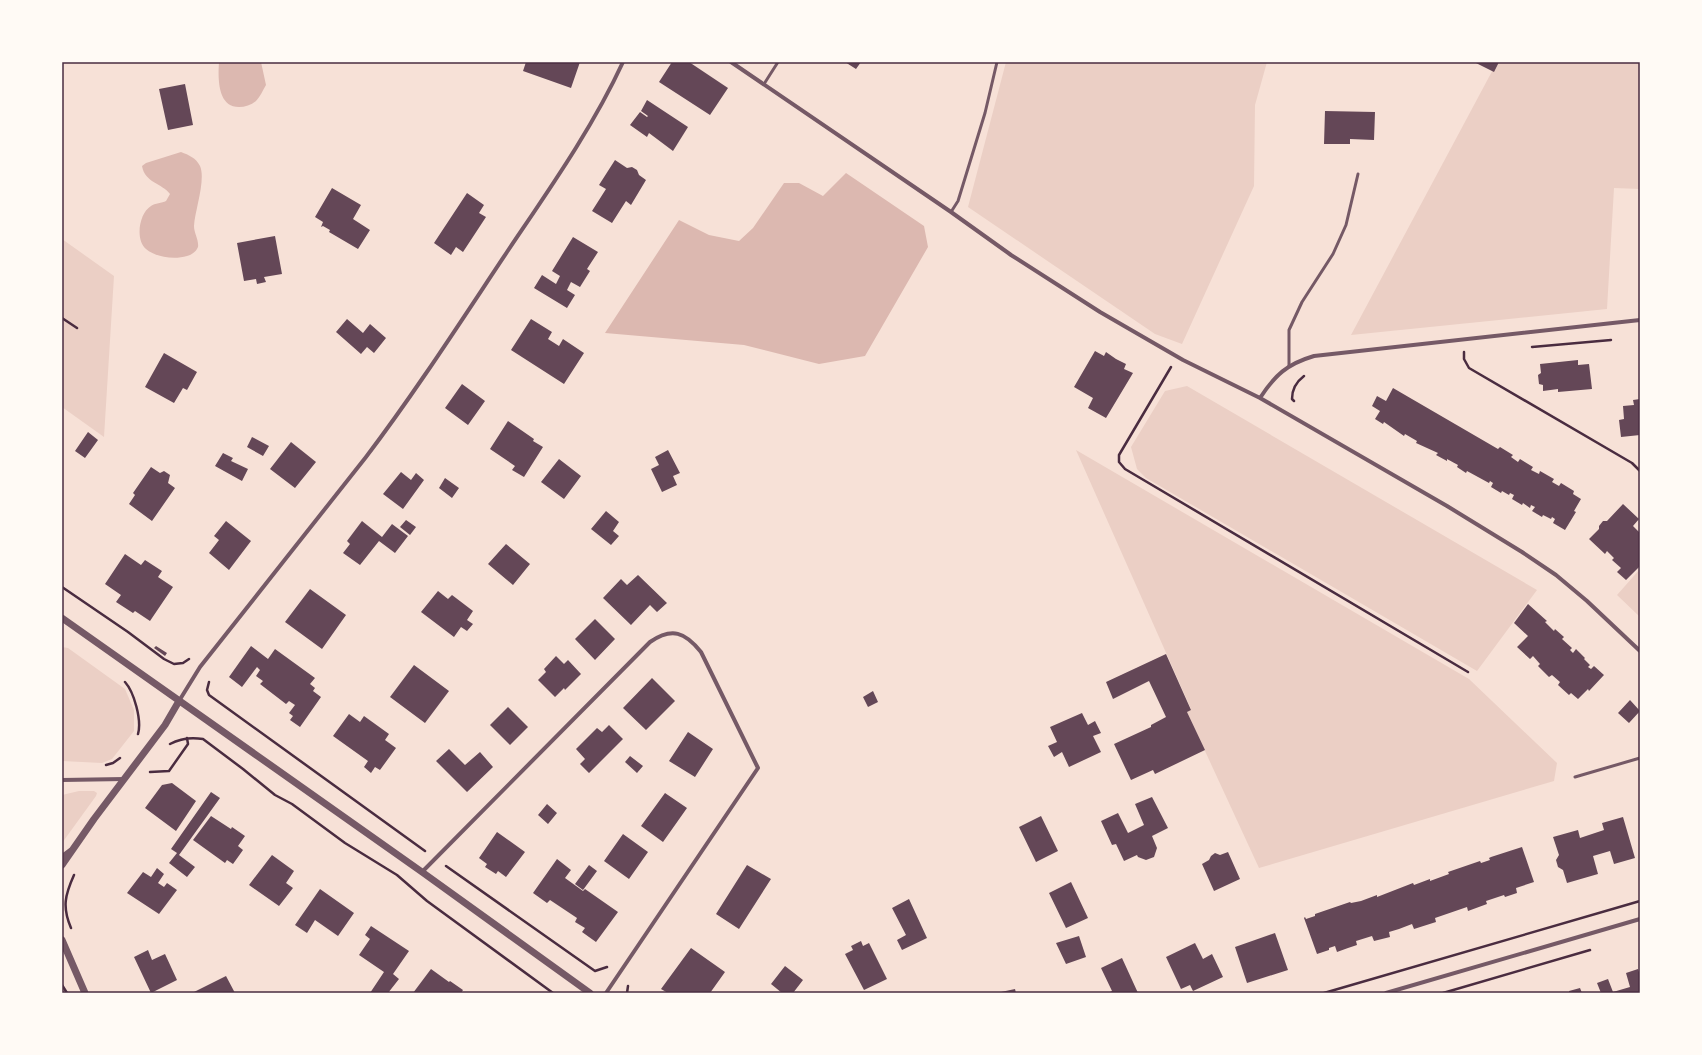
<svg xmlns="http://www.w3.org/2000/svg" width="1702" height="1055" viewBox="0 0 1702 1055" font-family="Cabin,sans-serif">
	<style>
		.green { fill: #ebcfc5 }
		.water { fill: #dcb8b0 }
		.building { fill: #644757 }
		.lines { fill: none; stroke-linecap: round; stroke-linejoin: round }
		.path { stroke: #4a2c40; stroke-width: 2.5 }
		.service { stroke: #755966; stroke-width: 3 }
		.minor { stroke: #755966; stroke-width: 4 }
		.tertiary { stroke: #755966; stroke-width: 7 }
		.neatline { fill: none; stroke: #4a2c40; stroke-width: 1.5 }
	</style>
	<rect width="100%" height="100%" fill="#f7e1d7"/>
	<!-- green -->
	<path class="green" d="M 1006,62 L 1267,62 L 1255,105 L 1254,186 L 1182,344 L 1155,334 L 968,207 Z
		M 1497,62 L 1640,62 L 1640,189 L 1614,188 L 1607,309 L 1351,335 Z
		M 62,239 L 114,276 L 104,437 L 62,407 Z
		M 1187,386 L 1537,590 L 1477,671 L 1146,478 L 1137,469 L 1131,447 L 1165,391 Z
		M 1076,450 L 1469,679 L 1557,763 L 1554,781 L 1259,868 L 1187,712 L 1191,709 Z
		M 1640,569 L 1640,617 L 1617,595 Z
		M 62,647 L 68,648 L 125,689 L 134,710 L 134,731 L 112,759 L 102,763 L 62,761 Z
		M 79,791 L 94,791 L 97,793 L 96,796 L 62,843 L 62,795 Z"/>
	<!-- water -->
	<path class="water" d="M 219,62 L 261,62 L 266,85 C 263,90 260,97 256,101 C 251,105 245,107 239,107 C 217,107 218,77 219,62 Z
		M 181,152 C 189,155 196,158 200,166 C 206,180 195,210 194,226 C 194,233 199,240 198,247 C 196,252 191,255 187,256 C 174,260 155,257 146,249 C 135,240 139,213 151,206 C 155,203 162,203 166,201 L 170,194 C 162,183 145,183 142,166 L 146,163 Z
		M 846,173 L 924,226 L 928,247 L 865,356 L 819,364 L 744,345 L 605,333 L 679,220 L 709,235 L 739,241 L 753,228 L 784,183 L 799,183 L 823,196 Z"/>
	<!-- building -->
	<path class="building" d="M 526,62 L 580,62 L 571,88 L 523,71 Z
		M 672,62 L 689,62 L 728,88 L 710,115 L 659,82 Z
		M 845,62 L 861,62 L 856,69 Z
		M 1474,62 L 1499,62 L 1494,72 Z
		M 185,84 L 193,125 L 168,130 L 159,89 Z
		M 647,100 L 688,127 L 673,151 L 649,133 L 647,137 L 630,125 L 640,112 L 647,117 L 648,116 L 641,111 Z
		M 1325,111 L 1375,112 L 1374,140 L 1350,139 L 1350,144 L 1324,144 Z
		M 615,160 L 627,168 L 632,167 L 637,170 L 639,175 L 646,180 L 631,205 L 626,201 L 612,223 L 592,211 L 606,189 L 599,185 Z
		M 332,188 L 361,205 L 353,219 L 370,230 L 358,249 L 329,232 L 330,230 L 323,226 L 321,227 L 323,222 L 315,217 Z
		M 467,193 L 484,205 L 479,213 L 486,217 L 463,252 L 456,247 L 451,255 L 434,243 Z
		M 275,236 L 282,274 L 264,277 L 266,282 L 257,284 L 256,279 L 244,281 L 237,243 Z
		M 573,237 L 598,252 L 587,269 L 590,271 L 580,287 L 571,282 L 567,290 L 575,295 L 567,308 L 534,288 L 542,275 L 556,284 L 560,276 L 552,271 Z
		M 347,319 L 363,333 L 370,324 L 386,338 L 374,353 L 367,347 L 361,354 L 336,332 Z
		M 531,319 L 552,332 L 548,339 L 559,346 L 563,339 L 584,353 L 564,384 L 511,350 Z
		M 1095,351 L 1104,356 L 1106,352 L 1116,359 L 1126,364 L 1124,369 L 1133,373 L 1106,418 L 1088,408 L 1093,398 L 1074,387 Z
		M 164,353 L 197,372 L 187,390 L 183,388 L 174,403 L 145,387 Z
		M 1578,360 L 1578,365 L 1589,364 L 1592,389 L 1558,392 L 1558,389 L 1543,391 L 1543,385 L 1539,384 L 1538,375 L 1541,373 L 1540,364 Z
		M 462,384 L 485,401 L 468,425 L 445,408 Z
		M 1393,388 L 1498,449 L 1500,447 L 1513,455 L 1511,457 L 1518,462 L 1520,459 L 1533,467 L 1531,470 L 1539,474 L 1540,471 L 1554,479 L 1552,482 L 1559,486 L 1561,483 L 1574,491 L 1573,494 L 1581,499 L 1574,511 L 1576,512 L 1565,530 L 1553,523 L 1555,519 L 1552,517 L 1551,519 L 1543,515 L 1542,517 L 1532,511 L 1535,507 L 1531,505 L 1530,508 L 1523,503 L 1522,505 L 1512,499 L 1514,495 L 1510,493 L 1509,495 L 1502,491 L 1501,493 L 1491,487 L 1493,483 L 1490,481 L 1489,483 L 1467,471 L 1466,473 L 1457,467 L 1458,465 L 1447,459 L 1447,461 L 1436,455 L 1438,453 L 1416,443 L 1417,441 L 1405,434 L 1404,436 L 1384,422 L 1383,424 L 1375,419 L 1380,411 L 1372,406 L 1377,396 L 1386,401 Z
		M 1640,399 L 1640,435 L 1621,437 L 1619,420 L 1624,419 L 1623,406 L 1634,405 L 1633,400 Z
		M 508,421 L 534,439 L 533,441 L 543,447 L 524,477 L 512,470 L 515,466 L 490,449 Z
		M 88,432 L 98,440 L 85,458 L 75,451 Z
		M 252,437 L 269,446 L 263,456 L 247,447 Z
		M 291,442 L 316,462 L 295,488 L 270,469 Z
		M 668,450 L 680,473 L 673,476 L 677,485 L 662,492 L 651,469 L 659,465 L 655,457 Z
		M 223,453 L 233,458 L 231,461 L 248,469 L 242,481 L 215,466 Z
		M 559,459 L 581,476 L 564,499 L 541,482 Z
		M 151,467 L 160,473 L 164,471 L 170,475 L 168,483 L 175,488 L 152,521 L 129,504 L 135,495 L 133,493 Z
		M 401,472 L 411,480 L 416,473 L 424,480 L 403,509 L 383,494 Z
		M 445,478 L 459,488 L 452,498 L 439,488 Z
		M 1623,504 L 1639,519 L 1633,526 L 1640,533 L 1640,566 L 1626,580 L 1617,572 L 1621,568 L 1612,560 L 1614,558 L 1607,551 L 1605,554 L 1589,539 L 1599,529 L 1599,526 L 1603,521 L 1607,521 Z
		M 606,511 L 619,522 L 613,531 L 619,536 L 611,545 L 591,529 Z
		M 406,520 L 416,527 L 410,535 L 400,527 Z
		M 226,521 L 251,541 L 229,570 L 209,553 L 219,540 L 214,536 Z
		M 362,521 L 382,537 L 392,524 L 408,536 L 395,553 L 379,541 L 360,565 L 343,553 L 350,544 L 347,541 Z
		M 506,544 L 530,564 L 513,585 L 488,564 Z
		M 125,554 L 141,565 L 145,560 L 162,571 L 158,577 L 173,587 L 150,621 L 135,611 L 133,613 L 116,602 L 121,595 L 105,584 Z
		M 638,575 L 667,603 L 657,612 L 650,605 L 631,625 L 603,598 L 621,579 L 627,585 Z
		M 310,589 L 346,615 L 322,649 L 285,622 Z
		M 438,591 L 448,599 L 452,595 L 473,611 L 467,620 L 473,624 L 467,631 L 461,627 L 454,637 L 421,612 Z
		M 1528,604 L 1547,621 L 1545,622 L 1554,631 L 1555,629 L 1564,637 L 1562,639 L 1572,648 L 1570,650 L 1573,653 L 1576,649 L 1585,658 L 1584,659 L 1590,665 L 1588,667 L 1591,669 L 1594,666 L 1604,675 L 1589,691 L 1588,689 L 1578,699 L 1571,693 L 1569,695 L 1558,685 L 1560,682 L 1552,675 L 1549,677 L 1538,666 L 1540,664 L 1533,656 L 1530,659 L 1517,647 L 1528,636 L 1514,623 Z
		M 595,619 L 615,639 L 595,660 L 575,639 Z
		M 156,646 L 167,653 L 165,656 L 154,648 Z
		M 251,646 L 268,659 L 275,649 L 315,678 L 310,684 L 315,688 L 313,691 L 321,697 L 300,727 L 290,720 L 293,716 L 289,713 L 295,705 L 289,701 L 286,704 L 260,684 L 263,681 L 256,676 L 260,670 L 257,667 L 242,687 L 229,677 Z
		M 1166,654 L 1191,710 L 1187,712 L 1205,750 L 1155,774 L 1153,770 L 1131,780 L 1114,744 L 1151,727 L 1151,725 L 1166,717 L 1149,681 L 1113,699 L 1106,682 Z
		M 556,656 L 564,664 L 568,660 L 581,674 L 565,690 L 564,688 L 555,697 L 538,680 L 546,672 L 544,669 Z
		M 414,665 L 449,691 L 425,723 L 390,697 Z
		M 652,678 L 675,701 L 646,730 L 623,708 Z
		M 873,691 L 878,702 L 868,707 L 863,697 Z
		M 1630,700 L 1640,711 L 1629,723 L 1618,713 Z
		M 508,707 L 528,727 L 510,745 L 490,725 Z
		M 1082,713 L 1088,725 L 1095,721 L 1101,733 L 1093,736 L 1101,752 L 1069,767 L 1062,752 L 1054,757 L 1048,746 L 1057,742 L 1050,727 Z
		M 349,714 L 360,722 L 364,716 L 389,734 L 385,740 L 396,748 L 380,770 L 375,767 L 371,773 L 364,767 L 368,761 L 333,736 Z
		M 609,725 L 623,739 L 589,773 L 580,764 L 585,759 L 576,749 L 597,728 L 602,732 Z
		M 688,732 L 713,749 L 695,777 L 669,761 Z
		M 449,749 L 465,765 L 480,752 L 493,767 L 467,792 L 436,761 Z
		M 630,756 L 643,766 L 637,773 L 625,762 Z
		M 172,783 L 196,801 L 176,831 L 145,808 L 162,785 Z
		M 211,792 L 220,798 L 179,855 L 195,867 L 187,877 L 169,863 L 177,853 L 171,849 Z
		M 665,793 L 687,808 L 663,842 L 641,826 Z
		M 1152,797 L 1168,828 L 1152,836 L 1157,848 L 1154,857 L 1146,860 L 1138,857 L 1137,855 L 1124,861 L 1116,844 L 1112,845 L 1101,821 L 1118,813 L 1128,833 L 1144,825 L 1135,804 Z
		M 547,804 L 557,813 L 548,824 L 538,815 Z
		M 211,816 L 231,829 L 232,827 L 245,836 L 238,846 L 243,850 L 233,864 L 227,860 L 225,863 L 193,840 Z
		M 1041,816 L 1058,851 L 1036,862 L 1019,827 Z
		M 1623,817 L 1635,858 L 1614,864 L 1610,851 L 1593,856 L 1598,874 L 1567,883 L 1563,870 L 1558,867 L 1556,860 L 1559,855 L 1553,837 L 1578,830 L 1580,838 L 1604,830 L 1602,823 Z
		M 497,832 L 525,852 L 506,877 L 498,871 L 496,874 L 485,867 L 487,864 L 479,858 Z
		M 623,834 L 648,852 L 629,879 L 604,861 Z
		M 1522,847 L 1534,882 L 1516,888 L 1517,893 L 1505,897 L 1504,895 L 1486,901 L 1487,904 L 1468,911 L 1467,907 L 1435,918 L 1436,922 L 1414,929 L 1412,924 L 1399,929 L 1389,932 L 1390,937 L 1374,941 L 1372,936 L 1356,941 L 1357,945 L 1348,948 L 1337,952 L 1335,946 L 1329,948 L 1329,950 L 1317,954 L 1304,918 L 1305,917 L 1306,919 L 1315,916 L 1315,914 L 1350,902 L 1351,903 L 1361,901 L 1377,895 L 1377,897 L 1413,883 L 1414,885 L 1430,879 L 1430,881 L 1449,874 L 1448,872 L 1480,861 L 1481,863 L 1490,860 L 1489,858 L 1491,857 Z
		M 1228,852 L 1240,879 L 1214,891 L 1202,864 L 1209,860 L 1211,856 L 1215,853 L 1220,855 Z
		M 272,855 L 294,871 L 286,883 L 293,888 L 279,906 L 249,885 Z
		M 557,859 L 571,870 L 565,878 L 583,891 L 585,889 L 618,912 L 596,942 L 582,932 L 585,928 L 575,922 L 577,918 L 550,900 L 547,903 L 533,893 Z
		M 589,865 L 597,871 L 583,890 L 575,884 Z
		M 747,865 L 771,879 L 739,929 L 716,914 Z
		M 157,868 L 164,874 L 158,883 L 164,887 L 167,883 L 177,890 L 159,914 L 127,893 L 143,872 L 151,877 Z
		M 1071,882 L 1088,918 L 1066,928 L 1049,893 Z
		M 320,889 L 354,913 L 338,936 L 315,920 L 307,933 L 295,925 Z
		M 909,899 L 927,938 L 902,950 L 897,940 L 906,935 L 892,908 Z
		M 371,926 L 409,951 L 393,974 L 399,979 L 388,993 L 370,993 L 384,972 L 359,955 L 370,939 L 365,935 Z
		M 1275,933 L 1288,970 L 1247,983 L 1235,947 Z
		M 1079,936 L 1086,957 L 1066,964 L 1056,943 Z
		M 861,941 L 863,946 L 869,943 L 887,979 L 864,990 L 845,954 L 853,950 L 851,946 Z
		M 1195,943 L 1203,959 L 1212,954 L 1223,977 L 1193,991 L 1190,985 L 1181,989 L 1166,957 Z
		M 691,948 L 725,972 L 710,993 L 668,993 L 661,989 Z
		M 148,950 L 152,960 L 165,954 L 177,980 L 151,993 L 134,957 Z
		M 1122,958 L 1138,993 L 1108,993 L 1112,991 L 1101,968 Z
		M 785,966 L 803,980 L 793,993 L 782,993 L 771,984 Z
		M 431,969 L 449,982 L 450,981 L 463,990 L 461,993 L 413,993 Z
		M 1638,969 L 1640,975 L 1640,993 L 1601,993 L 1597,983 L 1608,979 L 1613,992 L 1630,987 L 1626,973 Z
		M 226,976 L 235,993 L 192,993 Z
		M 1580,988 L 1582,993 L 1569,993 L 1569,991 Z
		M 1015,989 L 1016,993 L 1001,993 L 1001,992 Z"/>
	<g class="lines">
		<!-- path -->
		<path class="path" d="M 62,318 L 77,328
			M 1532,347 L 1611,340
			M 1464,352 L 1464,359 L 1469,368 L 1632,463 L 1640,471
			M 1171,367 L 1119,455 L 1119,462 L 1125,469 L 1468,672
			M 1294,401 L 1292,399 C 1292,389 1296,382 1304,376
			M 62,587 L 128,632 L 164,659 L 174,664 L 183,663 L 189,659
			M 125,682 C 134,692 142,720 138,734
			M 209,682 L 207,690 L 209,695 L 425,851
			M 170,744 C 181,738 191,737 203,739 L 243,769 L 275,795 L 292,804 L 345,843 L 397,875 L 427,901 L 553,993
			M 106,765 L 113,763 L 120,758
			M 150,772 L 169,771 L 188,744 L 187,738
			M 446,866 L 595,971 L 607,967
			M 71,928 C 62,907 65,895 74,875
			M 62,985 L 67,993
			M 627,993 L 628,986
			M 1324,993 L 1640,901
			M 1443,993 L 1590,950"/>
		<!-- service -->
		<path class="service" d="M 764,84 L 778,62
			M 951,212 L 958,201 L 985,113 L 997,62
			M 1289,366 L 1289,330 L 1302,302 L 1333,254 L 1346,225 L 1358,174
			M 1575,777 L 1640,758"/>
		<!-- minor -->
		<path class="minor" d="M 731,62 L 951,212 L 1011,255 L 1100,312 L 1183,360 L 1260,398 L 1447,506 L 1522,552 L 1556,575 L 1587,601 L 1640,651
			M 1260,398 C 1275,375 1287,364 1314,356 L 1640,320
			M 179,701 L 200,667 C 255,597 311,527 366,457 C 416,391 461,321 507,252 C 548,191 592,129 623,62
			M 62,780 L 125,779
			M 62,856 L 70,850
			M 422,872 L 650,642 C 672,627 685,632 701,652 L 758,768 L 606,993
			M 1386,993 L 1640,919"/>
		<!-- tertiary -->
		<path class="tertiary" d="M 62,618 L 422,872 L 590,993
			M 62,865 L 94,819 L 165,725 L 179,701
			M 62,940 L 85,993"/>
	</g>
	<!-- border -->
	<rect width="1702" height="1055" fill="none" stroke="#fffaf5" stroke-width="126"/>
	<rect x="63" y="63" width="1576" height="929" class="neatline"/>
</svg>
